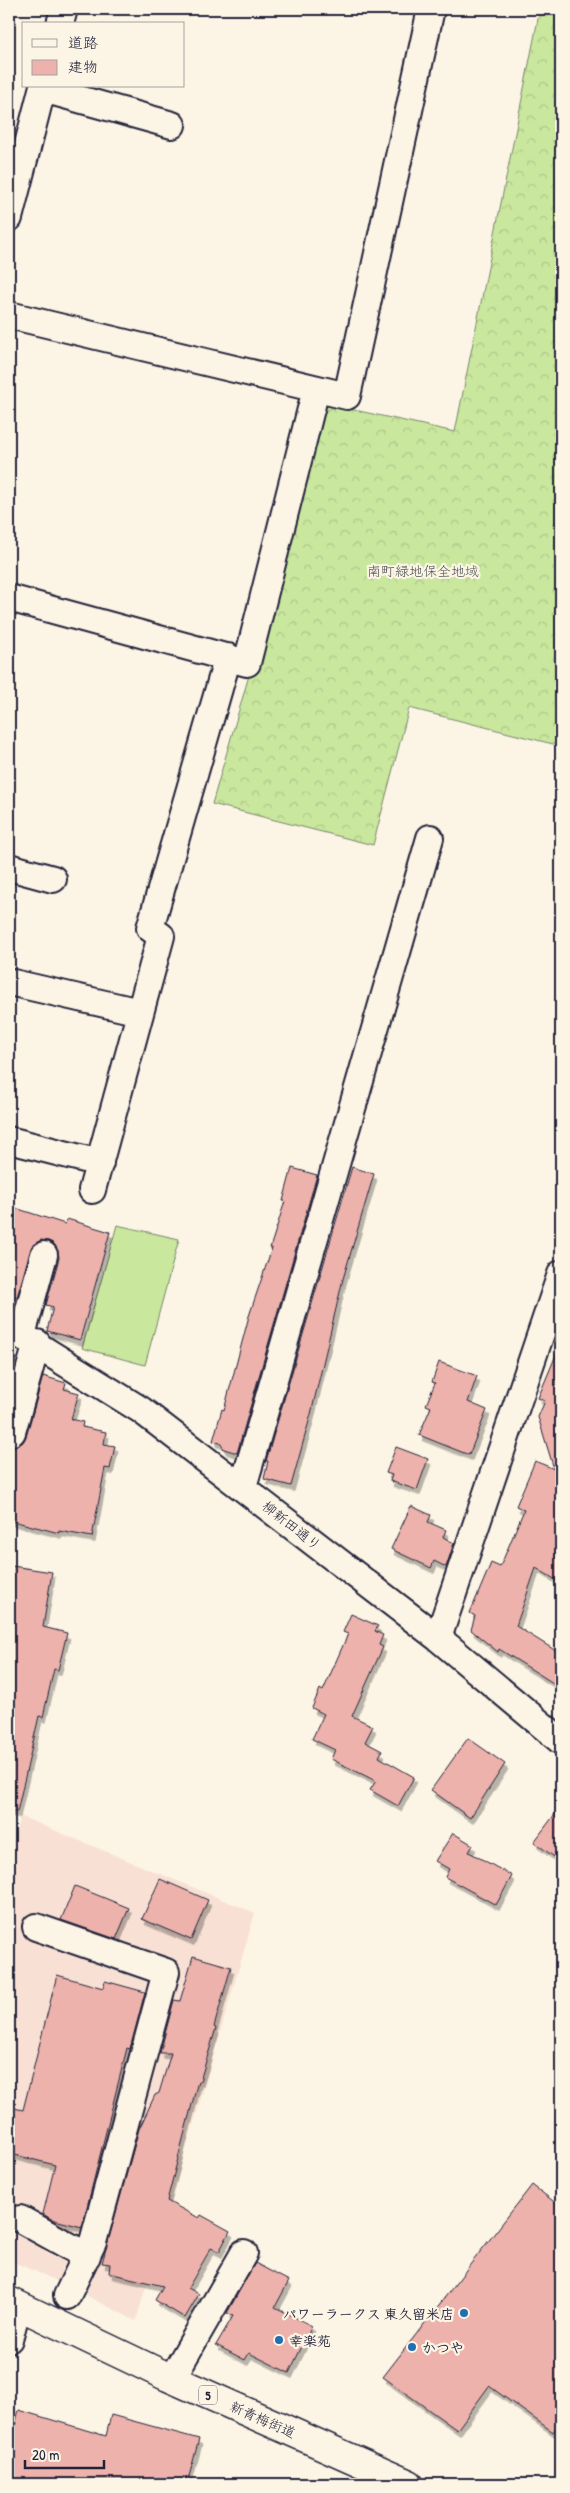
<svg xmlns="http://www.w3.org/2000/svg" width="570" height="2493" viewBox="0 0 570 2493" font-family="'Patrick Hand','Klee One',sans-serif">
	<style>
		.built { fill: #f8e1d4 }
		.forest { fill: url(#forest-crowns); stroke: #76846c }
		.pitch { fill: #cae79e; stroke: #76846c }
		.building { fill: #edb2ab; stroke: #22223b; filter: url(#shadow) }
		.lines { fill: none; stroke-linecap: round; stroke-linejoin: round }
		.street-casing { stroke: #22223b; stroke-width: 30 }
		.primary-casing { stroke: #22223b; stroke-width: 31 }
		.street { stroke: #fcf5e5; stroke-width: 26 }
		.primary { stroke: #fcf5e5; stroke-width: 28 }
		.poi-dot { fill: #1f6fb2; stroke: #fcf5e5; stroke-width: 2 }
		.labels { text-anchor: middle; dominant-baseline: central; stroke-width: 4.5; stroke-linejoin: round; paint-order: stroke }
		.shield { fill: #fcf5e5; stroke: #63616e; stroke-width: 1 }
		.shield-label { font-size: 12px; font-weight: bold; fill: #22223b }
		.park-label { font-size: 14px; fill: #4c5354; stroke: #fcf5e5 }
		.street-label { font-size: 14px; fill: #22223b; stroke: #fcf5e5 }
		.poi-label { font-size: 14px; font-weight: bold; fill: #22223b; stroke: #fcf5e5; text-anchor: start }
	</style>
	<defs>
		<pattern id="forest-crowns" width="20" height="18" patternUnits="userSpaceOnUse" patternTransform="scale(1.25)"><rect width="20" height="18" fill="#cae79e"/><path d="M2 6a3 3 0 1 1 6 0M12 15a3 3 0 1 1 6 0" fill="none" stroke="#adc689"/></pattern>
		<filter id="shadow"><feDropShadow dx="3" dy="5.5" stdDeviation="0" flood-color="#0004"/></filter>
	</defs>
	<rect width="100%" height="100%" fill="#fcf5e5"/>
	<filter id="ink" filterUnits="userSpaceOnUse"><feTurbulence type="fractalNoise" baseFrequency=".02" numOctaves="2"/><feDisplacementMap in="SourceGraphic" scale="10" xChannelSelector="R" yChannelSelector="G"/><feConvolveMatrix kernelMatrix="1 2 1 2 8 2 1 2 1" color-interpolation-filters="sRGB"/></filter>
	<g filter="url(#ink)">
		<!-- built -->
		<path class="built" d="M 20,1816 L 255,1913 L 136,2321 L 64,2284 L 9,2260 L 9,1857 Z"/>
		<!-- forest -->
		<path class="forest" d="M 540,9 L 561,9 L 561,746 L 409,708 L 373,845 L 212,804 L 327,404 L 455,432 Z"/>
		<!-- pitch -->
		<path class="pitch" d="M 117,1225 L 179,1239 L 145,1365 L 82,1348 Z"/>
		<!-- building -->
		<path class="building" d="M 352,1167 L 374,1174 L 343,1279 L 311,1414 L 291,1486 L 264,1479 L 268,1461 L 266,1461 Z
			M 292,1168 L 317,1175 L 237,1453 L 224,1449 L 220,1443 L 213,1441 L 222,1409 L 224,1410 L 249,1316 L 272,1248 L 270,1248 L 285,1201 L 283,1201 Z
			M 9,1206 L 65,1224 L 67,1219 L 110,1232 L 80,1340 L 47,1331 L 53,1307 L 46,1305 L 59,1258 L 58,1251 L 54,1244 L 48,1241 L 41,1240 L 33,1245 L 17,1297 L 9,1295 Z
			M 561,1343 L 561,1583 L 536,1568 L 516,1626 L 561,1654 L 561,1688 L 499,1649 L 498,1652 L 471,1630 L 475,1616 L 470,1613 L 491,1563 L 500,1567 L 524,1510 L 516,1506 L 535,1461 L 554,1469 L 538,1417 L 545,1401 L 538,1398 Z
			M 439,1362 L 477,1376 L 468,1402 L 487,1410 L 469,1455 L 419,1435 L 431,1407 L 426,1405 L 435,1383 L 432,1382 Z
			M 43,1376 L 66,1383 L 64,1389 L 79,1393 L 71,1419 L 83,1422 L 82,1427 L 106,1432 L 104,1444 L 115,1446 L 110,1469 L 105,1468 L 92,1537 L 59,1531 L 59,1533 L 9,1520 L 9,1446 L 22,1443 L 26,1437 Z
			M 396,1447 L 428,1459 L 417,1490 L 390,1481 L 392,1475 L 386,1473 Z
			M 411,1506 L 431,1515 L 428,1522 L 446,1530 L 443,1537 L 454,1543 L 446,1567 L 434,1561 L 431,1568 L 391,1549 Z
			M 12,1566 L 52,1572 L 43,1627 L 67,1633 L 58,1670 L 54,1669 L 43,1717 L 39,1716 L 17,1812 L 9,1811 L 9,1585 Z
			M 351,1614 L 378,1626 L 375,1631 L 383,1635 L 379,1645 L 383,1647 L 352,1716 L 373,1726 L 365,1742 L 382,1751 L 379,1757 L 414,1777 L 398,1806 L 370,1790 L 376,1781 L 331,1759 L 335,1750 L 312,1739 L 324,1714 L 312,1708 L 320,1689 L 323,1691 L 348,1634 L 343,1632 Z
			M 468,1738 L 505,1764 L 470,1818 L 431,1790 Z
			M 561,1806 L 561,1862 L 534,1842 Z
			M 453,1833 L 473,1845 L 469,1852 L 512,1876 L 496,1905 L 445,1877 L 449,1869 L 435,1861 Z
			M 160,1879 L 208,1900 L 191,1940 L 142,1919 Z
			M 75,1886 L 129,1908 L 116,1939 L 61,1920 Z
			M 193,1956 L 231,1967 L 214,2027 L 216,2028 L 200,2081 L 198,2081 L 167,2201 L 199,2218 L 201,2215 L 230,2231 L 219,2252 L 211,2248 L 188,2288 L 199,2294 L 185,2318 L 155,2300 L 163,2286 L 109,2273 L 110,2264 L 102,2263 L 139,2129 L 155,2095 L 159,2093 L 171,2053 L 160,2053 L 174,2000 L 180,2001 Z
			M 57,1975 L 103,1988 L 105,1981 L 145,1992 L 130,2049 L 127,2048 L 82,2227 L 51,2219 L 43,2214 L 55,2165 L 11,2154 L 17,2127 L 9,2123 L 9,2107 L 23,2110 Z
			M 532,2185 L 561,2207 L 561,2420 L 553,2432 L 489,2386 L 457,2430 L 383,2377 Z
			M 255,2263 L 289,2281 L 275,2307 L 312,2326 L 289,2373 L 249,2353 L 245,2360 L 216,2345 L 233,2316 L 227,2313 Z
			M 19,2410 L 106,2436 L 111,2415 L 199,2439 L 187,2484 L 9,2484 L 9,2446 Z"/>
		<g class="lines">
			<!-- street casing -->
			<g class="street-casing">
				<path id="street" d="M 60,24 L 64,9
					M 43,89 L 172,125
					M 9,218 L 43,86
					M 9,315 L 347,396 L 431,9
					M 9,598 L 247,663 L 316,389
					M 9,867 L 53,879
					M 9,982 L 140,1012
					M 9,1140 L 100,1163
					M 92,1190 L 161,936 L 150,928 L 228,657
					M 9,1328 L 141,1410 L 438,1638 L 561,1741
					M 22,1335 L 44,1255
					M 9,1431 L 12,1432 L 37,1343
					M 243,1487 L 430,838
					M 438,1638 L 561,1274
					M 36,1927 L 166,1972 L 93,2242 L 67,2296
					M 20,2219 L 87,2256
					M 9,2339 L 18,2306
					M 172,2378 L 244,2253"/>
			</g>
			<!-- primary casing -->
			<g class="primary-casing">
				<path id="primary" d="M 9,2301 L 168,2377 L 409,2484"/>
			</g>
			<!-- street -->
			<use href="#street" class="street"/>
			<!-- primary -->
			<use href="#primary" class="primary"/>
		</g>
	</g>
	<!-- markers -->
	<g class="poi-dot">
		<circle cx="464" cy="2313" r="5"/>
		<circle cx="279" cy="2340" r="5"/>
		<circle cx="412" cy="2347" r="5"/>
	</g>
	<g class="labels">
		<!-- shield labels -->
		<rect class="shield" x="199" y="2385.5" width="18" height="19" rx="4"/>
		<g class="shield-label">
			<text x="208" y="2395">5</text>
		</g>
		<!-- park labels -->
		<g class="park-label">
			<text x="423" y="570">南町緑地保全地域</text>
		</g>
		<!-- street labels -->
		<g class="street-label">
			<text transform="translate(292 1525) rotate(38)">柳新田通り</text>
			<text transform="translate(263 2419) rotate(24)">新青梅街道</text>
		</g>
		<!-- poi labels -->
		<g class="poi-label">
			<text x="454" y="2313" text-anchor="end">パワーラークス 東久留米店</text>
			<text x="289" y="2340">幸楽苑</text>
			<text x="422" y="2347">かつや</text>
		</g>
	</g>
	<!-- margin -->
	<rect width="570" height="2493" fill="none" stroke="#fcf5e5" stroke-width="30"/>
	<rect x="15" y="15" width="540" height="2463" fill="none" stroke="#22223b" stroke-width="2" filter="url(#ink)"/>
	<!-- legend -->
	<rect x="22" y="22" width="162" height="65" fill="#fcf5e5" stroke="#a5a1a1"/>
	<rect x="32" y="39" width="25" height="8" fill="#fcf5e5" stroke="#a5a1a1"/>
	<text x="68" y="48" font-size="15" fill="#22223b">道路</text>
	<rect x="32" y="60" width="25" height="15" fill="#edb2ab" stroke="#a5a1a1"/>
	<text x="68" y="72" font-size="15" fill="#22223b">建物</text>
	<!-- scale -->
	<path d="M25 2460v8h79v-8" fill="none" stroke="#22223b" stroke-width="2.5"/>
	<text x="32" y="2460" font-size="15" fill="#22223b" stroke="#fcf5e5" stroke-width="4" paint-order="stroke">20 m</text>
</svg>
